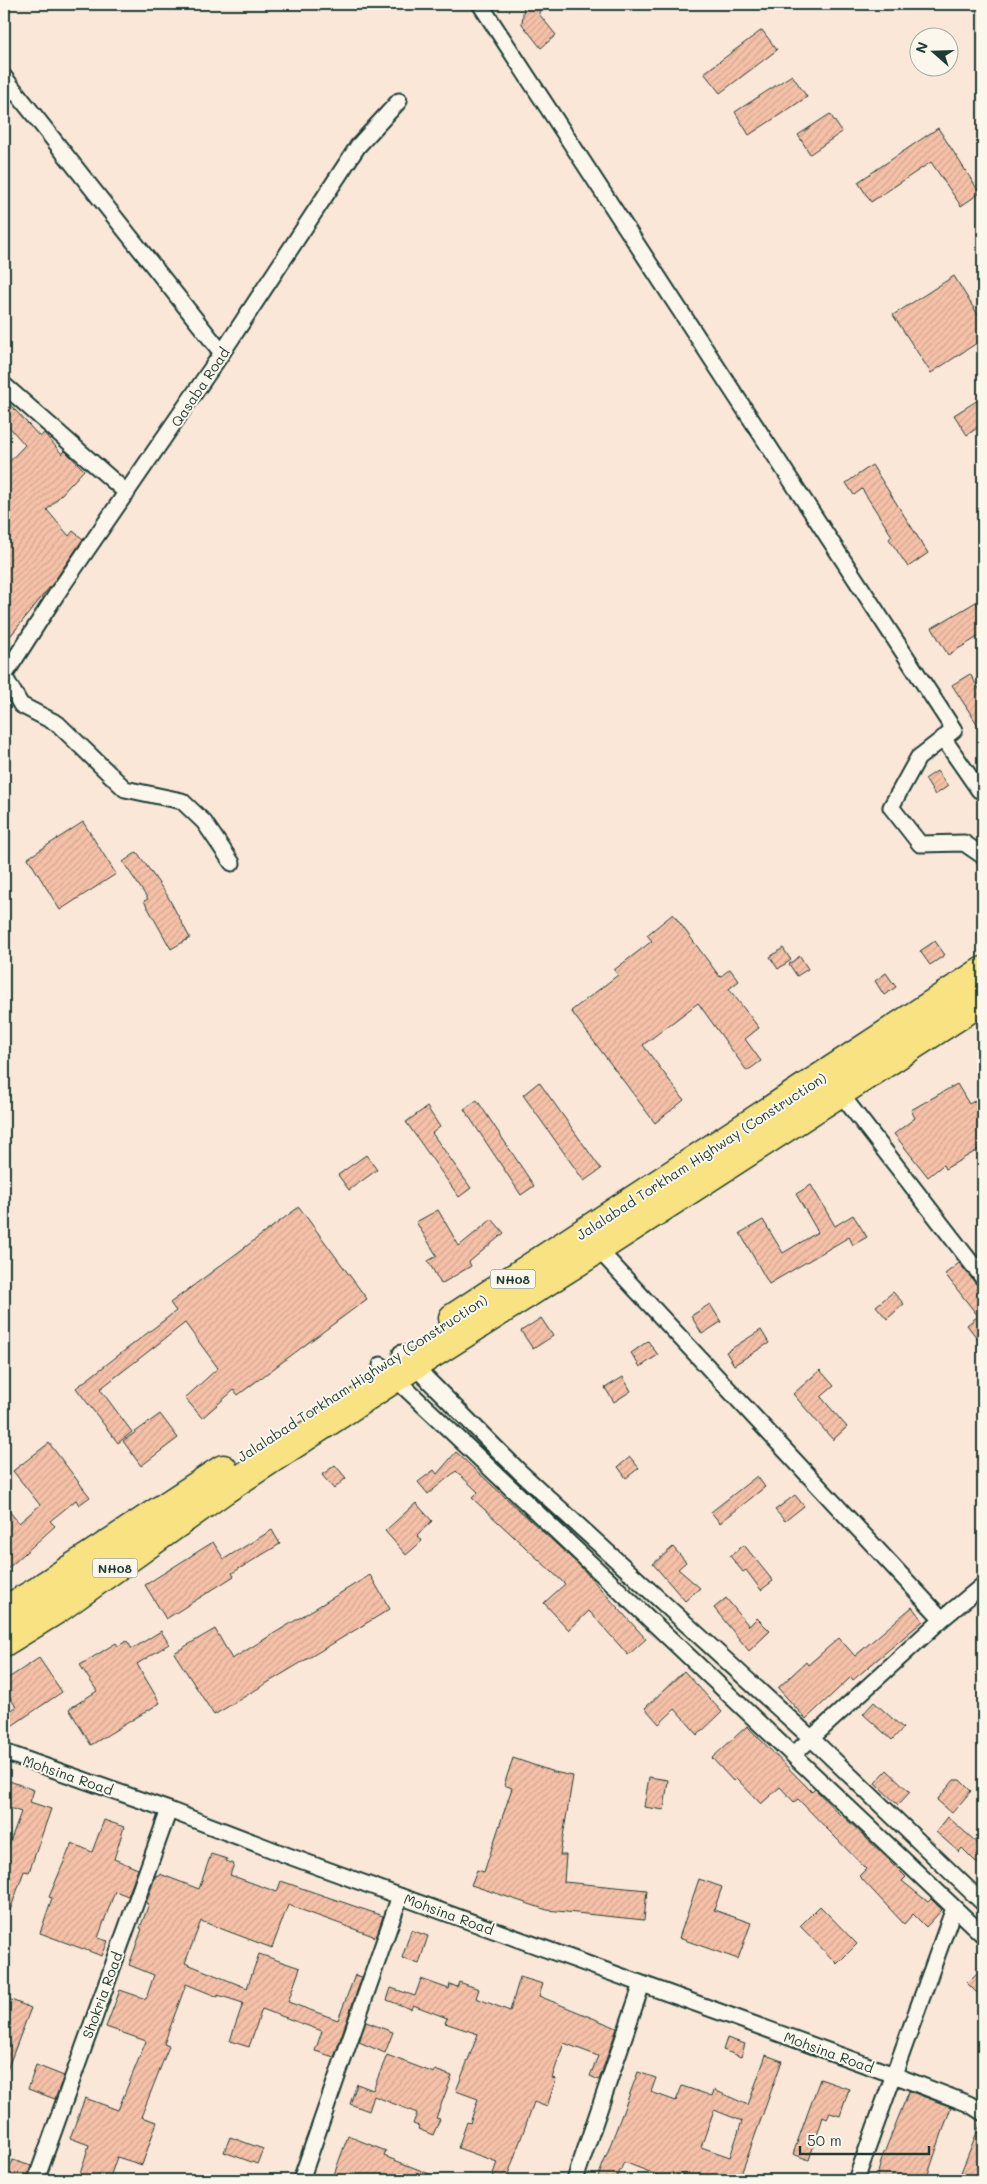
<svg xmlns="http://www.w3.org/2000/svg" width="987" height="2184" viewBox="0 0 987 2184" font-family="Mali,sans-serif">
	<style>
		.building { fill: url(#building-hatch); stroke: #1f3d34; fill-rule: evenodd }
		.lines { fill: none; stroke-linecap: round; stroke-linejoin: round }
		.street-casing { stroke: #1f3d34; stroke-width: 19 }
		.highway-casing { stroke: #1f3d34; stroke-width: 31 }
		.street { stroke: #fbf7ec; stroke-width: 15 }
		.highway { stroke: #f8e281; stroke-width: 28 }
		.labels { text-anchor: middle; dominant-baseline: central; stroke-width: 4; stroke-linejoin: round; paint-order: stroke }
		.shield { fill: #fbf7ec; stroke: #61756b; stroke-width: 1 }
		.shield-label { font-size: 12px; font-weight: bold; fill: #1f3d34 }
		.street-label { font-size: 14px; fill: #1f3d34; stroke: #fbf7ec }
	</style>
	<defs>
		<pattern id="building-hatch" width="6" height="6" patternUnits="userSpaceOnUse" patternTransform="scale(1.25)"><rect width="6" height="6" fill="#f6c1a8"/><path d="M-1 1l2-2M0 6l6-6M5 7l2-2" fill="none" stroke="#d2a791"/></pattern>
	</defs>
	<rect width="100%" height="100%" fill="#fae7d8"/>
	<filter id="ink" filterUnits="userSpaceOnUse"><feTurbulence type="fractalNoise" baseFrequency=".02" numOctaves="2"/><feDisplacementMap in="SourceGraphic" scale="10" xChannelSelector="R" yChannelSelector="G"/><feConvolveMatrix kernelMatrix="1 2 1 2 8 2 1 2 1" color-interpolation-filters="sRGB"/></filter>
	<g filter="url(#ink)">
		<!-- building -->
		<path class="building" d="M 524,4 L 540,4 L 539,14 L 556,35 L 541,48 L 522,24 Z
			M 762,30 L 777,50 L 720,93 L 704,73 Z
			M 792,75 L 807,97 L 749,135 L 735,112 Z
			M 830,114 L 842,132 L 810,154 L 798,135 Z
			M 938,128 L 980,193 L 961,206 L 931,162 L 871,202 L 858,182 Z
			M 954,276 L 978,315 L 983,312 L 983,339 L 931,373 L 893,315 Z
			M 983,397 L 983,424 L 967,435 L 954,415 Z
			M 4,398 L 40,437 L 44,433 L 62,454 L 65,451 L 84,470 L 47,510 L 69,536 L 73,531 L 83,539 L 53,583 L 4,644 L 4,467 L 25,445 L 4,421 Z
			M 872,465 L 928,553 L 908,567 L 889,539 L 892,536 L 862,489 L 854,495 L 846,483 Z
			M 976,602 L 983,615 L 983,634 L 948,655 L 932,628 Z
			M 970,674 L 983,695 L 983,733 L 952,685 Z
			M 937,771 L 948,786 L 935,795 L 925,779 Z
			M 83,822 L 116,874 L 60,910 L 28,858 Z
			M 137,852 L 167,895 L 190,938 L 171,949 L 144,901 L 148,899 L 123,862 Z
			M 673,914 L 720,977 L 730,969 L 739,981 L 729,989 L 759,1028 L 745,1039 L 761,1061 L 747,1071 L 698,1003 L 643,1045 L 684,1100 L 655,1123 L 571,1011 L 618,975 L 614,970 L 652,941 L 647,935 Z
			M 935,941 L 945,955 L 930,965 L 920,951 Z
			M 783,948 L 791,960 L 778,969 L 770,957 Z
			M 800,956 L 808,969 L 797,976 L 789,964 Z
			M 886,973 L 896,987 L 884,995 L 875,981 Z
			M 539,1082 L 601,1169 L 584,1181 L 523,1095 Z
			M 957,1084 L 969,1104 L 983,1096 L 983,1147 L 945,1169 L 943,1165 L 928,1177 L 894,1134 L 915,1118 L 911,1110 Z
			M 477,1100 L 534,1186 L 521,1195 L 464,1109 Z
			M 427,1107 L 440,1127 L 432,1133 L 471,1188 L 459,1197 L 406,1122 Z
			M 366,1155 L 377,1170 L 349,1190 L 338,1175 Z
			M 811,1185 L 835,1226 L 853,1215 L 867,1237 L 853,1245 L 849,1237 L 769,1284 L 740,1233 L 763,1220 L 783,1253 L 818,1232 L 796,1194 Z
			M 299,1207 L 367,1299 L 238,1395 L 234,1390 L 202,1418 L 185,1398 L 218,1368 L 185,1323 L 100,1389 L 132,1432 L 118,1443 L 76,1388 L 176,1311 L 170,1303 Z
			M 438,1210 L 459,1246 L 492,1219 L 504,1233 L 469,1262 L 471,1266 L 441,1284 L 428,1261 L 437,1256 L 416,1222 Z
			M 959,1263 L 976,1284 L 983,1289 L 983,1346 L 967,1325 L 978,1316 L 945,1274 Z
			M 893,1292 L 904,1304 L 887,1319 L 876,1306 Z
			M 710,1304 L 721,1322 L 702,1334 L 691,1316 Z
			M 541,1318 L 553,1336 L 533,1349 L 521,1331 Z
			M 761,1330 L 769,1343 L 734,1365 L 726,1352 Z
			M 648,1341 L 658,1355 L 640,1367 L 631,1353 Z
			M 820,1370 L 834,1386 L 821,1397 L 847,1427 L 833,1440 L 793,1394 Z
			M 623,1377 L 631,1391 L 614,1402 L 605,1388 Z
			M 160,1414 L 178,1438 L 141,1466 L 123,1441 Z
			M 49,1443 L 90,1497 L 79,1505 L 76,1500 L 50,1521 L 55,1526 L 4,1572 L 4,1505 L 19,1523 L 40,1505 L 13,1471 Z
			M 456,1452 L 580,1566 L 646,1639 L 628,1655 L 589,1611 L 569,1630 L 544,1603 L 565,1584 L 472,1498 L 478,1492 L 456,1471 L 428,1494 L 418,1482 L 434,1470 L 437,1474 Z
			M 630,1457 L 639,1468 L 626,1478 L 618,1467 Z
			M 335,1465 L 346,1478 L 334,1489 L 322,1475 Z
			M 757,1476 L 765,1487 L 720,1523 L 711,1512 Z
			M 795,1495 L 804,1506 L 785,1521 L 775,1510 Z
			M 416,1503 L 432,1521 L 417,1535 L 422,1541 L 406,1555 L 385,1531 Z
			M 272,1530 L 280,1544 L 232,1573 L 234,1576 L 166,1619 L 145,1585 L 213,1542 L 224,1559 Z
			M 744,1545 L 773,1581 L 761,1590 L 746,1570 L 743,1572 L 730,1556 Z
			M 673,1547 L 686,1562 L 678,1569 L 700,1588 L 685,1601 L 653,1564 Z
			M 370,1575 L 390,1609 L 214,1715 L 174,1653 L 215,1629 L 232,1659 Z
			M 726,1598 L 749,1626 L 757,1618 L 770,1631 L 749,1651 L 714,1608 Z
			M 912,1607 L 923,1621 L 853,1680 L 851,1677 L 806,1719 L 778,1688 L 806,1662 L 808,1665 L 839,1638 L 855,1656 Z
			M 161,1631 L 169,1644 L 137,1664 L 160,1703 L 91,1745 L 69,1709 L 97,1691 L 80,1665 L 116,1643 L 118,1646 L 127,1641 L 132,1649 Z
			M 39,1658 L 62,1692 L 4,1731 L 4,1715 L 16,1707 L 4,1688 L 4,1681 Z
			M 684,1671 L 722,1712 L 698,1735 L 675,1709 L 659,1724 L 645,1708 Z
			M 874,1702 L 903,1728 L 892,1740 L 863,1714 Z
			M 747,1726 L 812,1792 L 815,1789 L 842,1817 L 843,1816 L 886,1857 L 906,1877 L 902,1881 L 928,1902 L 931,1899 L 942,1910 L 926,1927 L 913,1914 L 904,1924 L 859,1876 L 866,1869 L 798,1799 L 794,1802 L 780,1787 L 761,1804 L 736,1778 L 733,1781 L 712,1758 Z
			M 513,1758 L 554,1772 L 573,1776 L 560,1855 L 566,1855 L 564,1882 L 647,1890 L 644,1920 L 547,1910 L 471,1885 L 477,1870 L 484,1872 L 512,1788 L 504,1785 Z
			M 887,1770 L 910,1792 L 898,1805 L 875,1783 Z
			M 649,1777 L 668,1780 L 664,1810 L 644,1807 Z
			M 4,1779 L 34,1790 L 30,1802 L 51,1809 L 29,1872 L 24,1871 L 6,1922 L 4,1922 L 4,1852 L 6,1853 L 21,1812 L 4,1806 Z
			M 954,1780 L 960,1780 L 971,1791 L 952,1813 L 937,1800 Z
			M 948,1817 L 983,1848 L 983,1869 L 962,1848 L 959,1852 L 936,1832 Z
			M 104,1820 L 124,1827 L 114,1859 L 138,1869 L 128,1896 L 115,1891 L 98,1938 L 108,1941 L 102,1956 L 40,1933 L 52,1898 L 49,1897 L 72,1843 L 92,1852 Z
			M 211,1854 L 227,1859 L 226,1861 L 234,1864 L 230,1875 L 277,1892 L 281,1881 L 383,1916 L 376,1937 L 288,1905 L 272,1948 L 201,1921 L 185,1963 L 247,1988 L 259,1954 L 300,1968 L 288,2002 L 338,2020 L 355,1975 L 362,1977 L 334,2057 L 315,2051 L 322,2031 L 262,2009 L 249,2047 L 230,2041 L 243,2003 L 218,1995 L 218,1997 L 186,1984 L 164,2044 L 169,2046 L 141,2117 L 157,2122 L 142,2165 L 117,2157 L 109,2180 L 87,2180 L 88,2177 L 80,2174 L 89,2145 L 70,2138 L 85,2098 L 118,2110 L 146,2041 L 106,2027 L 120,1990 L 146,1999 L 154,1975 L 129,1965 L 142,1929 L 140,1928 L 149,1904 L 146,1903 L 156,1875 L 159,1876 L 160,1874 L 199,1889 Z
			M 699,1879 L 722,1887 L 714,1910 L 751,1923 L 738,1959 L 679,1938 Z
			M 820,1906 L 857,1944 L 837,1964 L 800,1926 Z
			M 411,1930 L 428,1936 L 419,1964 L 402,1958 Z
			M 983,1967 L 983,1999 L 967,1983 Z
			M 520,1977 L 543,1984 L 539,1996 L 617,2028 L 599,2080 L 590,2076 L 598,2056 L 564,2043 L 552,2078 L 556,2079 L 547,2107 L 534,2102 L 506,2180 L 491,2180 L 497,2162 L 458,2148 L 467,2122 L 470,2123 L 478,2099 L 456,2091 L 478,2034 L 445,2023 L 447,2018 L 413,2005 L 411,2009 L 387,2000 L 391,1988 L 415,1996 L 421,1979 L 449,1989 L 450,1984 L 457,1987 L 459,1982 L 479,1989 L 476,1998 L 510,2011 Z
			M 4,1997 L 31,2008 L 5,2075 L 4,2075 Z
			M 366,2022 L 393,2032 L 385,2053 L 359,2042 Z
			M 727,2038 L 745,2044 L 741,2057 L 723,2050 Z
			M 387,2055 L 434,2073 L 435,2070 L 452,2076 L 436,2118 L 440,2119 L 433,2135 L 418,2129 L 419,2126 L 413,2124 L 417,2113 L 374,2096 L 369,2111 L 350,2104 L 357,2084 L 373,2090 Z
			M 766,2055 L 782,2061 L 739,2180 L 670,2180 L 624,2162 L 616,2180 L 597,2180 L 638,2072 L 656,2078 L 651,2092 L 676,2101 L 682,2086 L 712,2096 L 714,2090 L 748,2105 ZM 714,2110 L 742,2121 L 730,2157 L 701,2147 Z
			M 36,2065 L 64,2076 L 55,2099 L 28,2089 Z
			M 820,2079 L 849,2089 L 840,2116 L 830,2113 L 827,2119 L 823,2117 L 809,2160 L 793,2154 Z
			M 909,2091 L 951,2107 L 926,2180 L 876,2180 L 882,2158 Z
			M 981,2122 L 983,2122 L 983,2180 L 958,2180 Z
			M 348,2136 L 386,2151 L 384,2156 L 445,2180 L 332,2180 Z
			M 230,2137 L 263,2149 L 257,2164 L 224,2152 Z
			M 13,2160 L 31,2166 L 26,2180 L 5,2180 Z"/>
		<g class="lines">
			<!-- street casing -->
			<g class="street-casing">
				<path id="street" d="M 480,4 L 954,730 L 918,758 L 891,807 L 920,844 L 964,843 L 983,856
					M 4,77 L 222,353
					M 4,385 L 127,493
					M 4,676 L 56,595 L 222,353 L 358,146 L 399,101
					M 4,676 L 21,705 L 58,724 L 125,789 L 182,801 L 204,822 L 232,863
					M 943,738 L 979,790 L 983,791
					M 840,1093 L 983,1278
					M 598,1249 L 942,1619 L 793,1755
					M 401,1353 L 520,1472 L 811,1738 L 983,1903
					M 381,1365 L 983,1935
					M 942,1619 L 983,1585
					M 4,1752 L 169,1810 L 286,1855 L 894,2075 L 969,2104 L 983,2113
					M 36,2180 L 169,1810
					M 301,2180 L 400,1896
					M 575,2180 L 642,1984
					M 856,2180 L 954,1908"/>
			</g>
			<!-- highway casing -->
			<g class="highway-casing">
				<path id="highway" d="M 453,1318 L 983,971
					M 43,1587 L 223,1469
					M 4,1611 L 58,1579
					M 4,1642 L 59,1608 L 224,1490 L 413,1366 L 598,1249 L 983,1000"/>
			</g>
			<!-- street -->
			<use href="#street" class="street"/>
			<!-- highway -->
			<use href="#highway" class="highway"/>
		</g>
	</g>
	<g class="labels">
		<!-- shield labels -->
		<g class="shield">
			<rect x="490.5" y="1269.5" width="45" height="19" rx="4"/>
			<rect x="92.5" y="1558.5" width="45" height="19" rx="4"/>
		</g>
		<g class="shield-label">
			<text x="513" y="1279">NH08</text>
			<text x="115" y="1568">NH08</text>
		</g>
		<!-- street labels -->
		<g class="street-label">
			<text transform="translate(200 387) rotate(-56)">Qasaba Road</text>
			<text transform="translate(701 1156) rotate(-33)">Jalalabad Torkham Highway (Construction)</text>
			<text transform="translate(362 1378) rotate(-33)">Jalalabad Torkham Highway (Construction)</text>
			<text transform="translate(68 1775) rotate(19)">Mohsina Road</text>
			<text transform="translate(449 1914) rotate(20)">Mohsina Road</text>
			<text transform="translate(102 1995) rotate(-70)">Shokria Road</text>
			<text transform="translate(829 2052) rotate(20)">Mohsina Road</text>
		</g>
	</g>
	<!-- margin -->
	<rect width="987" height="2184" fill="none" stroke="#fbf7ec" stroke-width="20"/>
	<rect x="10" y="10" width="967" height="2164" fill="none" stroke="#1f3d34" stroke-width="2" filter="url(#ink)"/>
	<!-- north arrow -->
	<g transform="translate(934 52) rotate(290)"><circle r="24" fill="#fbf7ec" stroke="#a3ada2"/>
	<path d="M0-4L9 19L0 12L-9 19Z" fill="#1f3d34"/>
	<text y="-8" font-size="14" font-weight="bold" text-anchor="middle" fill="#1f3d34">N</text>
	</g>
	<!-- scale -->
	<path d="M800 2146v8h129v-8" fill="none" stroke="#1f3d34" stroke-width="2.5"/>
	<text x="807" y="2146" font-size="15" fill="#1f3d34" stroke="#fbf7ec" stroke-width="4" paint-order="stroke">50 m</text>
</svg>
